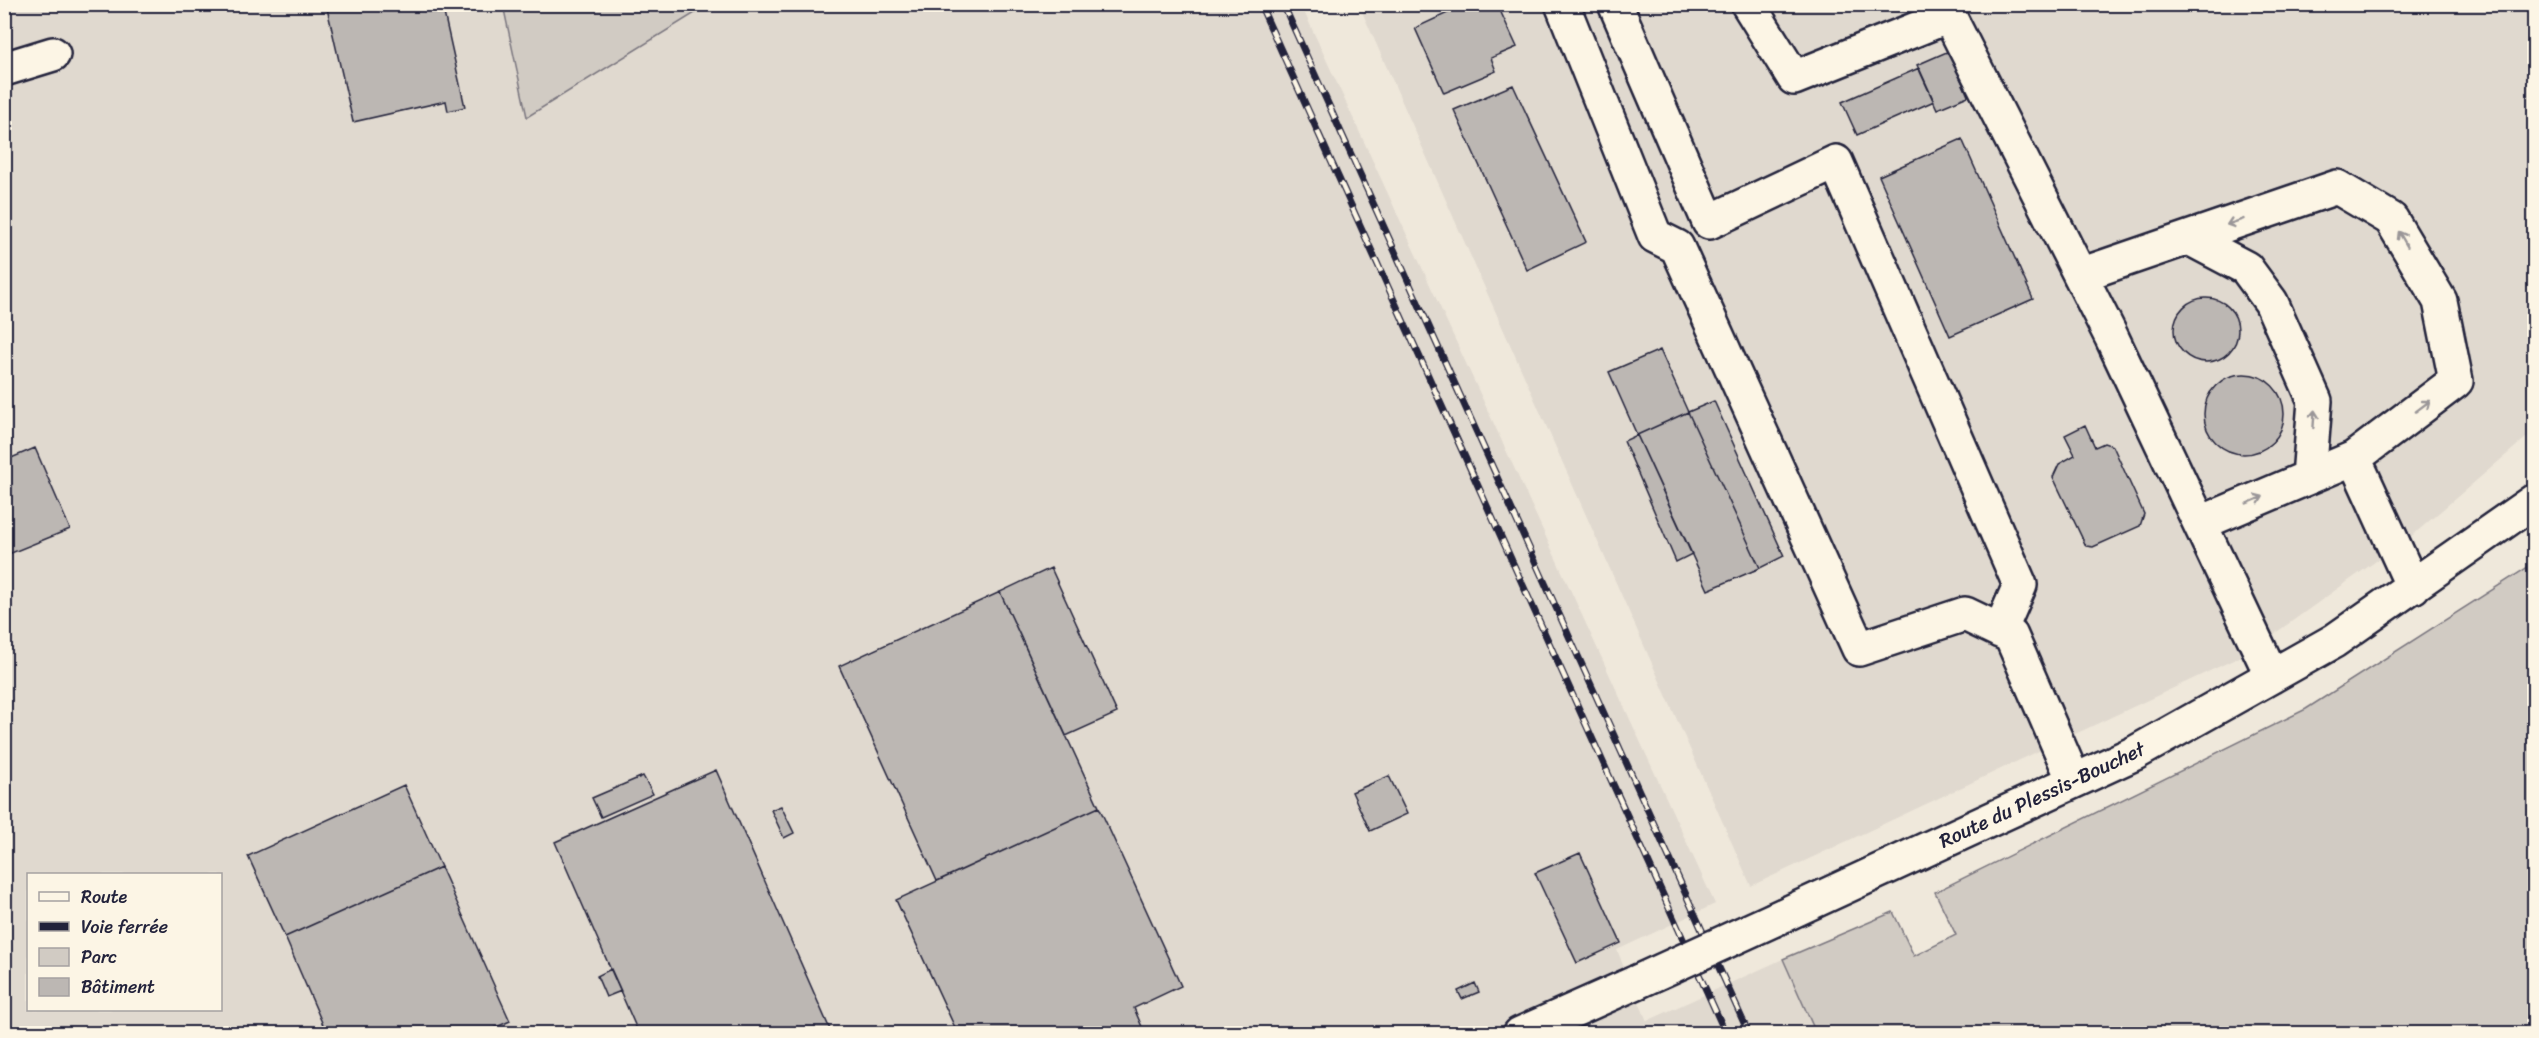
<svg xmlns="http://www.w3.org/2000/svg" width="2539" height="1038" viewBox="0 0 2539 1038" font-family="Sriracha,sans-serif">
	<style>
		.built { fill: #e0d9cf; fill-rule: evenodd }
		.green { fill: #d1cbc3; stroke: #7a767f; stroke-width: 1.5 }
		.building { fill: #bcb7b3; stroke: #22223b; stroke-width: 1.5 }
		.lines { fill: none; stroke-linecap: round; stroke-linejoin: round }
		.minor-casing { stroke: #22223b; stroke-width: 38 }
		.minor { stroke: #fcf5e5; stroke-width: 33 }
		.rail-casing { stroke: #22223b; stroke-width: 7 }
		.rail { stroke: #fcf5e5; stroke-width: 4.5; stroke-dasharray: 14; stroke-linecap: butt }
		.minor-bridge-casing { stroke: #22223b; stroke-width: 38; stroke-linecap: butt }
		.minor-bridge { stroke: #fcf5e5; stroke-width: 33 }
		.oneway { stroke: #9a9698 }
		.labels { text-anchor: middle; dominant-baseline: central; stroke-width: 6; stroke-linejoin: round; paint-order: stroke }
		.street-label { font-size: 20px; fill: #22223b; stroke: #fcf5e5 }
	</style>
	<rect width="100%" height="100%" fill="#efe8db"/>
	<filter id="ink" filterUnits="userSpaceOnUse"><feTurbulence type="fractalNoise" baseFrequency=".0167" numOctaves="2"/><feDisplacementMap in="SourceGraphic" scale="12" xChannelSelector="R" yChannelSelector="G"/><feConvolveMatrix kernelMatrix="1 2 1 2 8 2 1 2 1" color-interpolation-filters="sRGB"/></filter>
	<g filter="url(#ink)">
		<!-- built -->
		<path class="built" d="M 5,4 L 1301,5 L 1715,904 L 1617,950 L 1647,1021 L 1783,959 L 1816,1033 L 1621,1033 L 1632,1027 L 1617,1034 L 5,1034 ZM 28,874 L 220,874 L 220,1010 L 28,1010 Z
			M 1359,5 L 2534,5 L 2534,431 L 2414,534 L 2246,654 L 1751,886 Z"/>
		<!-- green -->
		<path class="green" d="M 503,5 L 503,4 L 708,5 L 527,117 Z
			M 2534,563 L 2534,1033 L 1816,1033 L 1783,959 L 1893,912 L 1914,956 L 1956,935 L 1935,892 L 2306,709 Z"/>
		<!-- building -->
		<path class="building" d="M 326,4 L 442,4 L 465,107 L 448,111 L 446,101 L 353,122 Z
			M 1467,4 L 1497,4 L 1517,47 L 1491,58 L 1496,71 L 1444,93 L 1415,28 Z
			M 1949,51 L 1968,96 L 1937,109 L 1917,65 Z
			M 1919,68 L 1934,101 L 1857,135 L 1842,102 Z
			M 1513,85 L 1586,242 L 1527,270 L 1454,110 Z
			M 1962,139 L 2033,299 L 1950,336 L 1879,176 Z
			M2174 330a32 32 0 1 1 64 0a32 32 0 1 1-64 0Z
			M 1660,350 L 1688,412 L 1637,435 L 1609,372 Z
			M2204 414a40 40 0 1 1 80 0a40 40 0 1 1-80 0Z
			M 1714,401 L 1784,556 L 1760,568 L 1688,412 Z
			M 1688,412 L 1760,568 L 1708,590 L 1637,435 Z
			M 2085,425 L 2095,447 L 2104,443 L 2113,446 L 2144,514 L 2140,526 L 2093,547 L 2086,546 L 2053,477 L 2059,464 L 2075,455 L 2065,435 Z
			M 1637,435 L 1692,554 L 1676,562 L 1624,441 Z
			M 35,448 L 70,529 L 4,556 L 4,461 Z
			M 1051,568 L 1117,713 L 1066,736 L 1000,592 Z
			M 1000,592 L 1099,807 L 937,881 L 839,666 Z
			M 716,770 L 832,1034 L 639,1034 L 555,842 Z
			M 643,776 L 653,794 L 601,817 L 592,798 Z
			M 1389,776 L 1407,814 L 1370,831 L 1352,792 Z
			M 404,785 L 441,867 L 285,937 L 248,856 Z
			M 781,806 L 794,833 L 784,838 L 771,810 Z
			M 1099,807 L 1181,986 L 1134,1008 L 1145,1034 L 958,1034 L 896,900 Z
			M 1580,853 L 1621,943 L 1577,963 L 1535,873 Z
			M 441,867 L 510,1021 L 481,1034 L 327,1034 L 285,937 Z
			M 611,969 L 621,991 L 606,997 L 597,976 Z
			M 1475,983 L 1479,992 L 1462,999 L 1458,991 Z"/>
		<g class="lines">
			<!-- minor casing -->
			<g class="minor-casing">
				<path id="minor" d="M 1562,4 L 1655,236 L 1677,247 L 1859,649 L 1965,614 L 2011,636 L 2074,781
					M 1615,4 L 1709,222 L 1836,162 L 2020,585 L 2000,631
					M 1748,4 L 1794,78 L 1949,16 L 2112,338 L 2272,676
					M 4,69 L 53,54
					M 2189,238 L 2246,268 L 2271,302 L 2315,401 L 2309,477
					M 2080,275 L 2337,187 L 2391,219 L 2440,301 L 2456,381 L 2354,458 L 2201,523
					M 2354,458 L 2413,587
					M 1775,919 L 2135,753 L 2334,641 L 2534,501
					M 1520,1034 L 1637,982"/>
			</g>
			<!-- minor -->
			<use href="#minor" class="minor"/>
			<!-- rail casing -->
			<g class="rail-casing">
				<path id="rail" d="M 1260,4 L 1726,1034
					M 1283,4 L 1749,1034"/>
			</g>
			<!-- rail -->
			<use href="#rail" class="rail"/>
			<!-- minor-bridge casing -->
			<g class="minor-bridge-casing">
				<path id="minor-bridge" d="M 1637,982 L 1775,919"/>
			</g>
			<!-- minor-bridge -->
			<use href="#minor-bridge" class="minor-bridge"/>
		</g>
		<!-- one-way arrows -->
		<defs><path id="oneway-shaft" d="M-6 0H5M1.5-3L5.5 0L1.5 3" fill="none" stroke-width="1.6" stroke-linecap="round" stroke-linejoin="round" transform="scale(1.5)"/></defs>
		<g class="oneway">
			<use href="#oneway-shaft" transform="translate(2235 222) rotate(161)"/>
			<use href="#oneway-shaft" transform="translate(2403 239) rotate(-120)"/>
			<use href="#oneway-shaft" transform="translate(2423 406) rotate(-37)"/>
			<use href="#oneway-shaft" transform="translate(2314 419) rotate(-86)"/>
			<use href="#oneway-shaft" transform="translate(2255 500) rotate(-23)"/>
		</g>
	</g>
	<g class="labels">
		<!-- street labels -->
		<g class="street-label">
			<text transform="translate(2042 795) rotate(-25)">Route du Plessis-Bouchet</text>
		</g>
	</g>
	<!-- margin -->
	<rect width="2539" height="1038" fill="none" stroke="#fcf5e5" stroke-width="24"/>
	<rect x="12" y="12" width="2515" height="1014" fill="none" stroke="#22223b" stroke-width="2" filter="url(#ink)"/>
	<!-- legend -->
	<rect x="27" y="873" width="195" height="138" fill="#fcf5e5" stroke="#a5a1a1" stroke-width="1.5"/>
	<rect x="39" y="892" width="30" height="9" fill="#fcf5e5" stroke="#a5a1a1" stroke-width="1.5"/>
	<text x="81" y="903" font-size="18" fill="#22223b">Route</text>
	<rect x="39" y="922" width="30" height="9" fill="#22223b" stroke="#a5a1a1" stroke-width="1.5"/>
	<text x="81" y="933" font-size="18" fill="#22223b">Voie ferrée</text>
	<rect x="39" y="948" width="30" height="18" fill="#d1cbc3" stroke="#a5a1a1" stroke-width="1.5"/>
	<text x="81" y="963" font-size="18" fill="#22223b">Parc</text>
	<rect x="39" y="978" width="30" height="18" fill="#bcb7b3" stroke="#a5a1a1" stroke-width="1.5"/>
	<text x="81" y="993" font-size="18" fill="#22223b">Bâtiment</text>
</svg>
